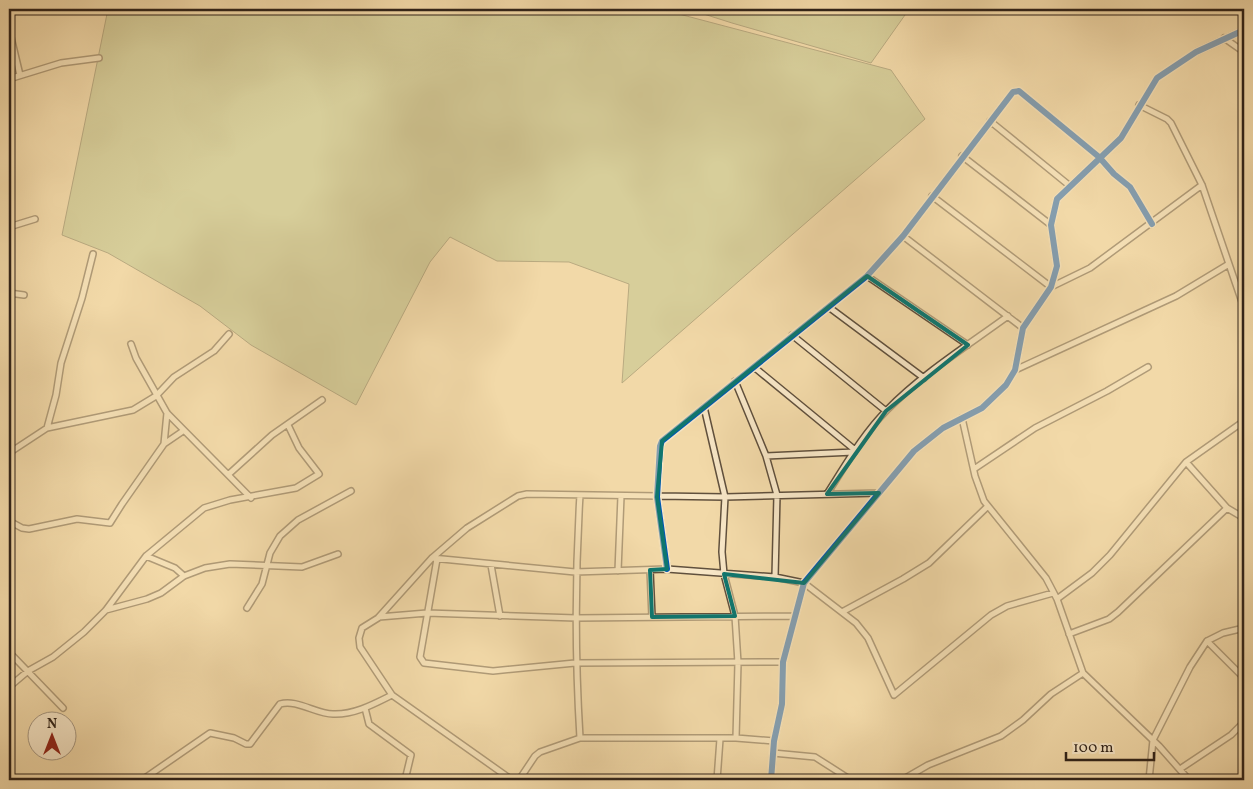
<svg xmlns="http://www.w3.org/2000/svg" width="1253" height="789" viewBox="0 0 1253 789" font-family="Vollkorn,serif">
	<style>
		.green { fill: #b7c08a; stroke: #747252 }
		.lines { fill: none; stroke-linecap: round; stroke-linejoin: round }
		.street-casing { stroke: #60503d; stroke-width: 8 }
		.street { stroke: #f7e6c6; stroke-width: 5 }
		.cycleway-casing { stroke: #f7e6c6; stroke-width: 9 }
		.cycleway { stroke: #0057b8; stroke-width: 6 }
		.marked { fill: none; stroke: #0f766e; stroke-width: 4; stroke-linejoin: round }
	</style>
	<rect width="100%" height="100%" fill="#f2d9a8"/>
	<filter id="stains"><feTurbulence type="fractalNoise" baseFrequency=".004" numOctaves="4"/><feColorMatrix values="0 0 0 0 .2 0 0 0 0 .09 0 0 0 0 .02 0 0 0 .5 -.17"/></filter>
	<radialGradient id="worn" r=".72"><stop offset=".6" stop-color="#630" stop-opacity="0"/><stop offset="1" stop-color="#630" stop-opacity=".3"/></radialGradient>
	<!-- green -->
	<path class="green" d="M 108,9 L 660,9 L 891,70 L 925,119 L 622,383 L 629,284 L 569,262 L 497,261 L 450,237 L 430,262 L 356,405 L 251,345 L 200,306 L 108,253 L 62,235 Z
		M 688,9 L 906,9 L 905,15 L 871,63 L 732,23 Z"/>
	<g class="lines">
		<!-- street casing -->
		<g class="street-casing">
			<path id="street" d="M 9,29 L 20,75
				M 1224,38 L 1244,52
				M 9,79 L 61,63 L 99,58
				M 1139,105 L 1167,119 L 1171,123 L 1202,185 L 1244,308
				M 990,121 L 1070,186
				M 962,156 L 1051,225
				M 932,196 L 1051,287 L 1090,268 L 1202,185
				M 9,227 L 35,219
				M 903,236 L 1023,328
				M 867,276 L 968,345
				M 9,293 L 24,295
				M 830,308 L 924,378
				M 792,335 L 886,411
				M 131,344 L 136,358 L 167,413 L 251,498
				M 754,367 L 855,450
				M 1015,370 L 1176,296 L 1229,264
				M 735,381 L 766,456 L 854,452
				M 704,407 L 725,497 L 722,552 L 724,574 L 735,616 L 738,663 L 736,738
				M 962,418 L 975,476 L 984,501 L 1046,578 L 1057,599 L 1083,673 L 1159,746 L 1189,780
				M 47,428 L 56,395 L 61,363 L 82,298 L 93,254
				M 164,444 L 183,431
				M 9,453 L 47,428 L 133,410 L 156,396 L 174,377 L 214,351 L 229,334
				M 766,456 L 777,495 L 775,577
				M 1186,462 L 1227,508 L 1244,518
				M 974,469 L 1035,428 L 1107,391 L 1148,367
				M 229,474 L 272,435 L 322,400
				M 827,494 C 845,466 863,434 887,410 C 922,374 967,346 1008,316
				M 580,495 C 575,576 575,657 580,738
				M 9,521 L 22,528 L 29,529 L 77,519 L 110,523 L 122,504 L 164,444 L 167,413
				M 146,556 L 175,568 L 184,576
				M 432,558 L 575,572 L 667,569 L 775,577 L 804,583 L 856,623 L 868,638 L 894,695 L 991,615 L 1007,606 L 1053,593
				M 437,559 L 420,657 L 424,663 L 493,671 L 575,663 L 783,662
				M 491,565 L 500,616
				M 667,569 L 657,497 L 660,446 L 662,441 L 867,276 L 903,236 L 1013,92 L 1019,91 L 1099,157 L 1114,174 L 1130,187 L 1152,224
				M 650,570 L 652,617
				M 618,571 L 621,496
				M 1057,599 L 1092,573 L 1110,555 L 1186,462 L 1244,421
				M 247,608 L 262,584 L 270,553 L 280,536 L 298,520 L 351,491
				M 106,610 L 147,599 L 161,593 L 184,576 L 205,568 L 230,564 L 302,567 L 338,554
				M 842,612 L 903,579 L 929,563 L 987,507
				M 379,617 L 427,613 L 576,618 L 794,616
				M 1069,634 L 1109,619 L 1118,612 L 1227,508
				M 1207,641 L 1244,678
				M 9,652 L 63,708
				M 9,687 L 28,671 L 53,657 L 84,632 L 106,610 L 146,556 L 204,508 L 230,500 L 296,488 L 319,474 L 299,448 L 288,425
				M 365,708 L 369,724 L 411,755 L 405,780
				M 773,753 L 815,757 L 851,780
				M 1180,769 L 1231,735 L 1244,722
				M 142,780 L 210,733 L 234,738 L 246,744 L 250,744 L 280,704 C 297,699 316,714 333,714 C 354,715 374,704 392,695
				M 512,780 L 392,695 L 360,647 L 359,638 L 362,628 L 378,618 L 432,558 L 467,528 L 518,496 L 527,494 L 725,497 L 879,493
				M 519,780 L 535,756 L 540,752 L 580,738 L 736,738 L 774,741
				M 717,780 L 720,739
				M 771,780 L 774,741 L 782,704 L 783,662 L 804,583 L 914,451 L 943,428 L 982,408 L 1006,385 L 1015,370 L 1023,328 L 1051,287 L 1057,266 L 1051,225 L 1057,199 L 1121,138 L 1157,78 L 1196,52 L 1244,30
				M 902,780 L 928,765 L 1001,736 L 1023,720 L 1051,694 L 1083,673
				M 1149,780 L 1153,740 L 1190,667 L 1207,641 L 1223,633 L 1244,628"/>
		</g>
		<!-- street -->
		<use href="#street" class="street"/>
		<!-- cycleway casing -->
		<g class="cycleway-casing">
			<path id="cycleway" d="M 667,569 L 657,497 L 660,446 L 662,441 L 867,276 L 903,236 L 1013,92 L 1019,91 L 1099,157 L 1114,174 L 1130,187 L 1152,224
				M 771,780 L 774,741 L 782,704 L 783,662 L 804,583 L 914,451 L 943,428 L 982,408 L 1006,385 L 1015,370 L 1023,328 L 1051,287 L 1057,266 L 1051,225 L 1057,199 L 1121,138 L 1157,78 L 1196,52 L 1244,30"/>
		</g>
		<!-- cycleway -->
		<use href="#cycleway" class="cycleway"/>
	</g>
	<!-- marked area -->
	<path d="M0 0H1253V789H0ZM 867,276 L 968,345 L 886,411 L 827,494 L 879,493 L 804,583 L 724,574 L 735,616 L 652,617 L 650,570 L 667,569 L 657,497 L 662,441 Z" fill="#f2d9a8" fill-opacity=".55" fill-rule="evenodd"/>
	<path class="marked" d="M 867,276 L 968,345 L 886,411 L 827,494 L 879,493 L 804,583 L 724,574 L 735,616 L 652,617 L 650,570 L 667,569 L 657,497 L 662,441 Z"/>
	<!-- margin -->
	<rect width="1253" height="789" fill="none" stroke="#f2d9a8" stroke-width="30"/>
	<rect x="10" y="10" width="1233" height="769" fill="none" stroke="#302319" stroke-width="2.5"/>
	<rect x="15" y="15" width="1223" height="759" fill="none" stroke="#302319"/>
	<!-- north arrow -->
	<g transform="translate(52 736)"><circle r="24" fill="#f7e6c6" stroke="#a79881"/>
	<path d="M0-4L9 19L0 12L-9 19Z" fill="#8f2418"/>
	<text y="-8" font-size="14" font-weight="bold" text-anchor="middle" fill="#302319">N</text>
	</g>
	<!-- scale -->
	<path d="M1066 752v8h88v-8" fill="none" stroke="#302319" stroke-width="2.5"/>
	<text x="1073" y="752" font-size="15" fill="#302319" stroke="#f7e6c6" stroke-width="4" paint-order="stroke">100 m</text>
	<rect width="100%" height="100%" filter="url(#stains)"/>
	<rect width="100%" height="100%" fill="url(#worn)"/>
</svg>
